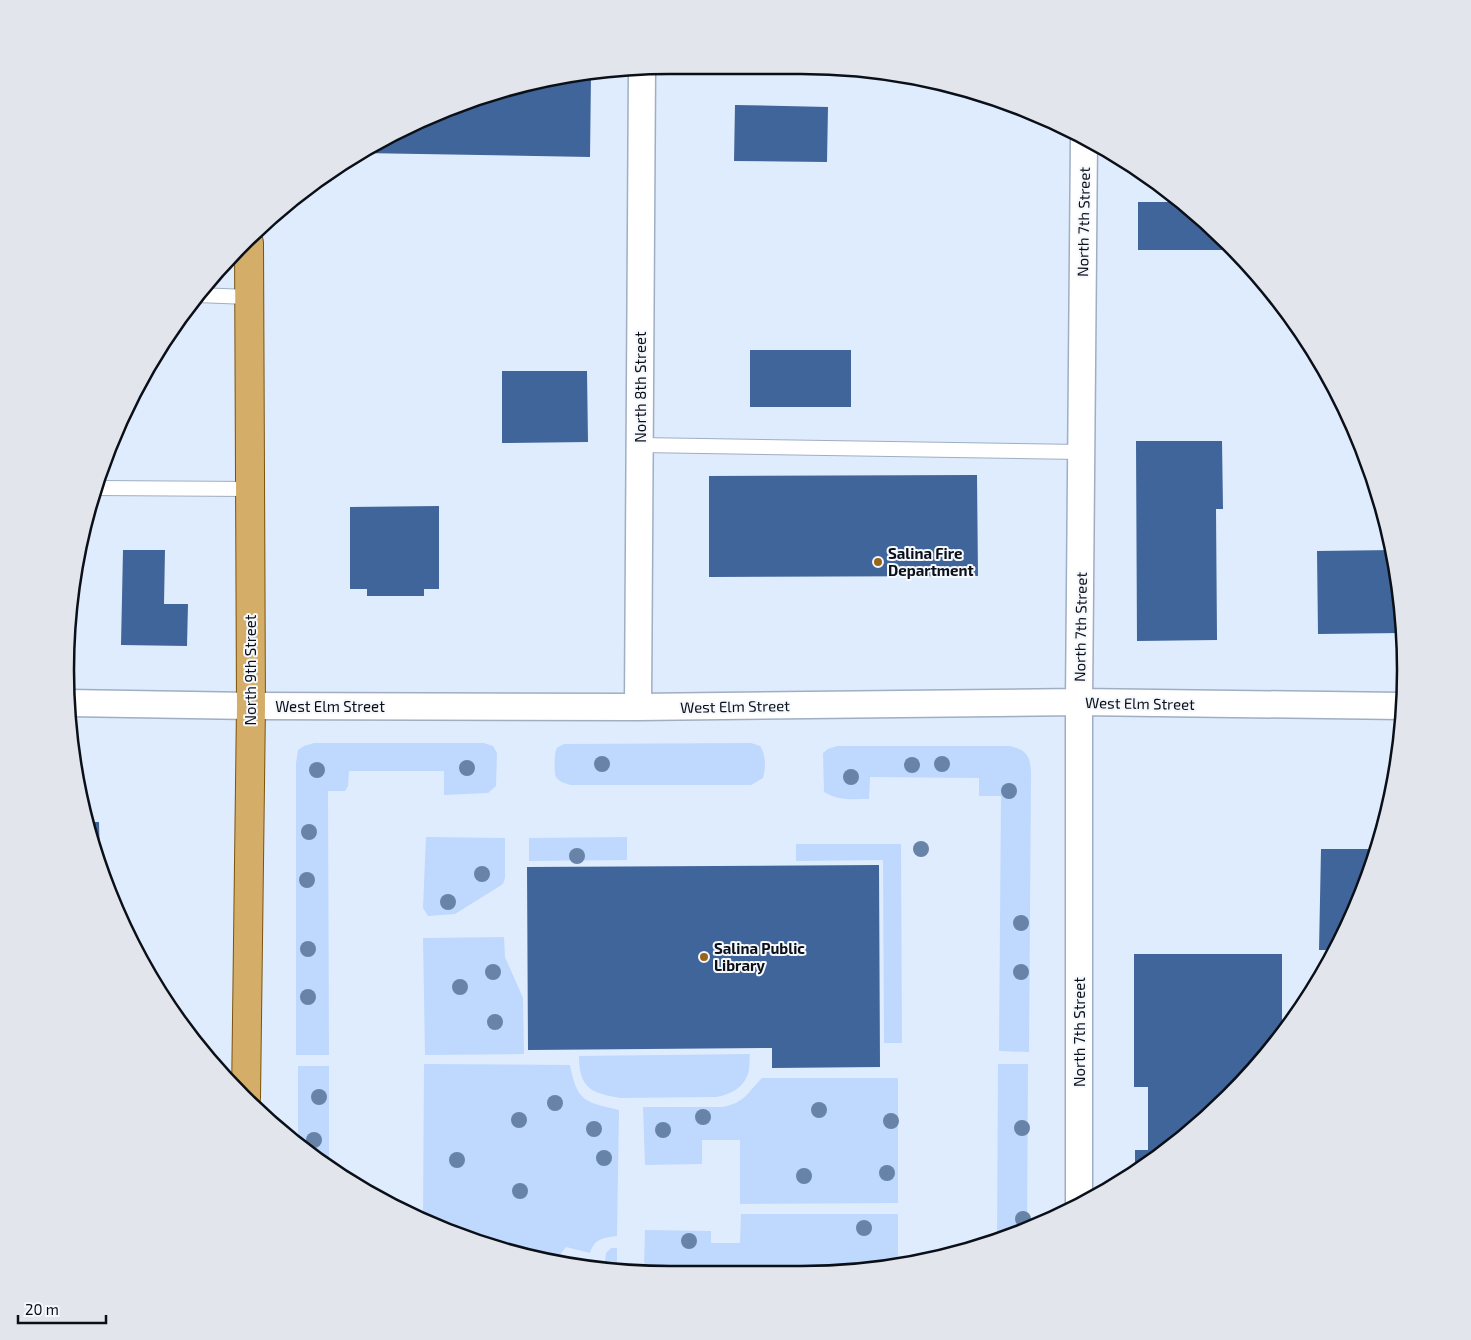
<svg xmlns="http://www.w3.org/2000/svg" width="1471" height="1340" viewBox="0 0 1471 1340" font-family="'Exo 2',sans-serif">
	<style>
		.green { fill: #bfd8fd }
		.building { fill: #3f659b }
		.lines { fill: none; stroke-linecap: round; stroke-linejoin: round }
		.lane-casing { stroke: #9faec3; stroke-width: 16 }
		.street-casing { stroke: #9faec3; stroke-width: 29 }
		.primary-casing { stroke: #7b540c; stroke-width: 30 }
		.lane { stroke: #fff; stroke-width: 14 }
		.street { stroke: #fff; stroke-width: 26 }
		.primary { stroke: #d4ae69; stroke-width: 28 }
		.tree { fill: #6883a8 }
		.poi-dot { fill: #98661a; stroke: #f5f8fd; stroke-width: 2 }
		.labels { text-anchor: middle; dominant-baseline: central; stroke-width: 4; stroke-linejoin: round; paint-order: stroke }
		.street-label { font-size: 15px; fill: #0b1018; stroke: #f5f8fd }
		.poi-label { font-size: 15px; font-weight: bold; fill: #0b1018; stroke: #f5f8fd; text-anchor: start }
		.rim { fill: none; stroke: #0b1018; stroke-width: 2.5 }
	</style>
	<rect width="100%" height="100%" fill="#dfecfe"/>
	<!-- green -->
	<path class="green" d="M 314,743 L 484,743 L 493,746 L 497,753 L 496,786 L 488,793 L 444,795 L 444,771 L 349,771 L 348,786 L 345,791 L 328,791 L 329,1055 L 296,1055 L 296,763 L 298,750 L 304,746 Z
		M 751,743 L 760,746 C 766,755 766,767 763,778 L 751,785 L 570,785 C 565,783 559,782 556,777 C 554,773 554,752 557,748 C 559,746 561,746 564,744 Z
		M 837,746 L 1010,746 C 1026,750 1030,755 1031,772 L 1029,1052 L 999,1051 L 1001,796 L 979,796 L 979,778 L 870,777 L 869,799 C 853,799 838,801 824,792 L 823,753 L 828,749 Z
		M 426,837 L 505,838 L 505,878 L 503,884 L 455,914 L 428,916 L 423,908 Z
		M 627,837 L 627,860 L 529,861 L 529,838 Z
		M 796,844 L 901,844 L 902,1043 L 884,1043 L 883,860 L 796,861 Z
		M 504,937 L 505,957 L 523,998 L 524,1054 L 425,1055 L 423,938 Z
		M 750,1054 C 749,1061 750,1068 748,1074 C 743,1088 730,1095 716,1097 L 620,1098 C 591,1093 579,1088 579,1056 Z
		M 424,1064 L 570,1065 C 577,1102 585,1102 619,1110 L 617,1236 C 603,1238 595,1238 590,1253 L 566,1247 L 555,1261 L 476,1243 L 423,1219 Z
		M 998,1064 L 1028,1064 L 1027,1231 L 997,1240 Z
		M 298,1066 L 329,1066 L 329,1167 L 298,1144 Z
		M 762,1078 L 898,1078 L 898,1203 L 740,1204 L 740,1140 L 702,1140 L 702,1164 L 645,1165 L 643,1107 L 722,1107 C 745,1103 747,1093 762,1078 Z
		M 741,1214 L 898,1214 L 898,1265 L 801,1275 L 644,1271 L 645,1230 L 711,1231 L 711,1243 L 740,1243 Z
		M 611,1248 L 617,1248 L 617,1270 L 604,1270 L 606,1253 Z"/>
	<!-- building -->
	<path class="building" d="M 575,74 L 591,75 L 590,157 L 361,153 L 403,127 L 552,77 Z
		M 735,105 L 828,107 L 827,162 L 734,161 Z
		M 1138,202 L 1179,202 L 1229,242 L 1235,250 L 1138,250 Z
		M 750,350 L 851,350 L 851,407 L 750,407 Z
		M 502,371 L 587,371 L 588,442 L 502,443 Z
		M 1136,441 L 1222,441 L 1223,509 L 1216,509 L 1217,640 L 1137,641 Z
		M 977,475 L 978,576 L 709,577 L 709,476 Z
		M 439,506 L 439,589 L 424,589 L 424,596 L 367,596 L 367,589 L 350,589 L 350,507 Z
		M 123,550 L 165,550 L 164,604 L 188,604 L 187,646 L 121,645 Z
		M 1394,550 L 1402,633 L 1318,634 L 1317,551 Z
		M 87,822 L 99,822 L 100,864 Z
		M 1321,849 L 1376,849 L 1360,901 L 1334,950 L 1319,950 Z
		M 879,865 L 880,1067 L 772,1068 L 772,1048 L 528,1050 L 527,867 Z
		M 1134,954 L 1282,954 L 1282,1033 L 1229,1098 L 1135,1174 L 1135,1150 L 1148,1150 L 1148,1087 L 1134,1087 Z"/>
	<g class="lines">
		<!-- lane casing -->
		<g class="lane-casing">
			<path id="lane" d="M 196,295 L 249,297
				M 640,445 L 1081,452
				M 95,488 L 250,489"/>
		</g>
		<!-- street casing -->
		<g class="street-casing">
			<path id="street" d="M 68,703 L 251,706 L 638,707 L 1079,702 L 1402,706
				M 638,707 L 642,68
				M 1079,1204 L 1079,702 L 1084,139"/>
		</g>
		<!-- primary casing -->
		<g class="primary-casing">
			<path id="primary" d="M 246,1098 L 251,706 L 249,243"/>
		</g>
		<!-- lane -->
		<use href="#lane" class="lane"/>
		<!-- street -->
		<use href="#street" class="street"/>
		<!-- primary -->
		<use href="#primary" class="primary"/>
	</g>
	<!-- trees -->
	<g class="tree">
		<circle cx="602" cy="764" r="8"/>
		<circle cx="942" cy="764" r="8"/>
		<circle cx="912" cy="765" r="8"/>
		<circle cx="467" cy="768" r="8"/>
		<circle cx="317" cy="770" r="8"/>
		<circle cx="851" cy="777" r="8"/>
		<circle cx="1009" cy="791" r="8"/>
		<circle cx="309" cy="832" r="8"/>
		<circle cx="921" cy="849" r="8"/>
		<circle cx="577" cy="856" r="8"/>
		<circle cx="482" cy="874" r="8"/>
		<circle cx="307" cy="880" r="8"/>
		<circle cx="448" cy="902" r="8"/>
		<circle cx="1021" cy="923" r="8"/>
		<circle cx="308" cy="949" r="8"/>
		<circle cx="493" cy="972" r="8"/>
		<circle cx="1021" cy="972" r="8"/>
		<circle cx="460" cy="987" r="8"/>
		<circle cx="308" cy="997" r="8"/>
		<circle cx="495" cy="1022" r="8"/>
		<circle cx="319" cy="1097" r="8"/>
		<circle cx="555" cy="1103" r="8"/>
		<circle cx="819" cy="1110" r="8"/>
		<circle cx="703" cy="1117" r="8"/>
		<circle cx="519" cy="1120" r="8"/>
		<circle cx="891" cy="1121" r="8"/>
		<circle cx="1022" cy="1128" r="8"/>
		<circle cx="594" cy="1129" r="8"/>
		<circle cx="663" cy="1130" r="8"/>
		<circle cx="314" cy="1140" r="8"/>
		<circle cx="604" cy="1158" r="8"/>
		<circle cx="457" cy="1160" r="8"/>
		<circle cx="887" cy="1173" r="8"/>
		<circle cx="804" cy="1176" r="8"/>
		<circle cx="520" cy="1191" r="8"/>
		<circle cx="1023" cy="1219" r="8"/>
		<circle cx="864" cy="1228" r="8"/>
		<circle cx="689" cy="1241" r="8"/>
	</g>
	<!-- markers -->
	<g class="poi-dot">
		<circle cx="878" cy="562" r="5"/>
		<circle cx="704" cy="957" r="5"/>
	</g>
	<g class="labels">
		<!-- street labels -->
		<g class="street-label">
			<text transform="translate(1083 222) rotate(-89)">North 7th Street</text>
			<text transform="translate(640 387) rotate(-90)">North 8th Street</text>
			<text transform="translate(1080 627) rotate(-89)">North 7th Street</text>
			<text transform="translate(250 670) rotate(-90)">North 9th Street</text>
			<text transform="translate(1140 703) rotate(1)">West Elm Street</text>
			<text x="330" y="706">West Elm Street</text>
			<text transform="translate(735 706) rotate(-1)">West Elm Street</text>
			<text transform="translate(1079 1032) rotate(-90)">North 7th Street</text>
		</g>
		<!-- poi labels -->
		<g class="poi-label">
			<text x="888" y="553">Salina Fire<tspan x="888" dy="17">Department</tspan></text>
			<text x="714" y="948">Salina Public<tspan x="714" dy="17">Library</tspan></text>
		</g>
	</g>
	<!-- crop -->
	<path d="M0 0H1471V1340H0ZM670 74H801A596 596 0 0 1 1397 670V670A596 596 0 0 1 801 1266H670A596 596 0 0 1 74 670V670A596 596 0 0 1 670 74Z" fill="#e2e5eb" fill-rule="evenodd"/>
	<path class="rim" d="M670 74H801A596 596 0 0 1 1397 670V670A596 596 0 0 1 801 1266H670A596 596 0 0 1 74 670V670A596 596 0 0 1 670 74Z"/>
	<!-- scale -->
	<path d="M18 1315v8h88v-8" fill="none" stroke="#0b1018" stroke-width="2.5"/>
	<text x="25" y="1315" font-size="15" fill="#0b1018" stroke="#f5f8fd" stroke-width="4" paint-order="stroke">20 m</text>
</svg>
